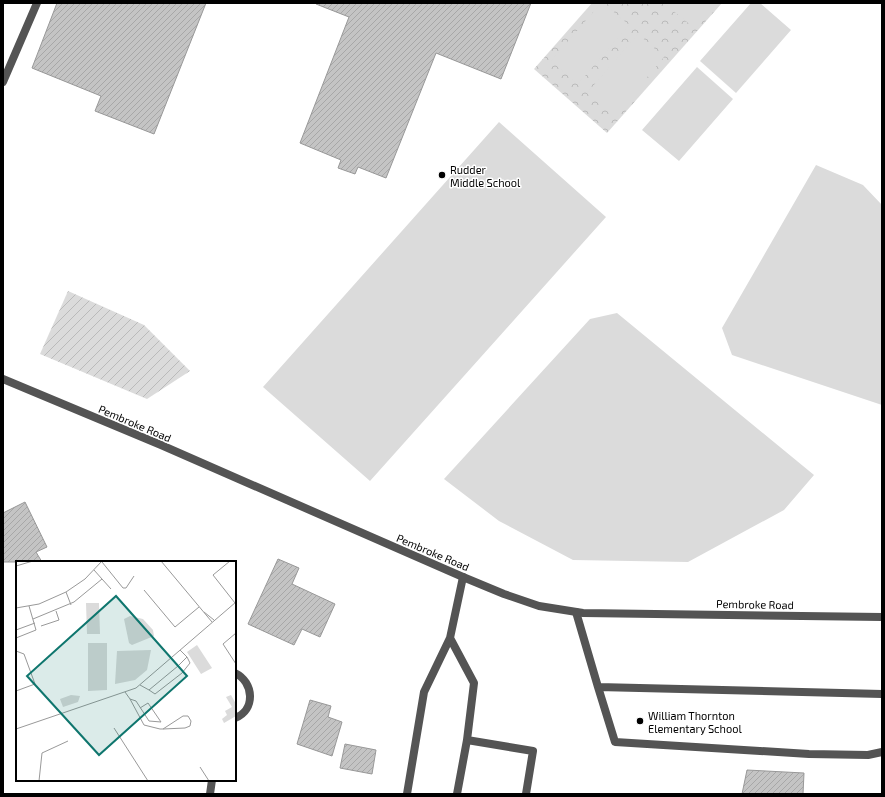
<svg xmlns="http://www.w3.org/2000/svg" width="885" height="797" viewBox="0 0 885 797" font-family="'Exo 2',sans-serif">
	<style>
		.forest { fill: url(#forest-crowns) }
		.garden { fill: url(#garden-furrows) }
		.pitch { fill: #dbdbdb }
		.building { fill: url(#building-hatch); stroke: #989898 }
		.lines { fill: none; stroke-linecap: round; stroke-linejoin: round }
		.service { stroke: #545454; stroke-width: 8 }
		.minor { stroke: #545454; stroke-width: 8 }
		.poi-dot { fill: #000; stroke: #fff; stroke-width: 1.5 }
		.labels { text-anchor: middle; dominant-baseline: central; stroke-width: 3; stroke-linejoin: round; paint-order: stroke }
		.poi-label { font-size: 11px; fill: #000; stroke: #fff; text-anchor: start }
		.street-label { font-size: 11px; fill: #000; stroke: #fff }
		.inset-road { fill: none; stroke: #999; stroke-width: 1 }
		.view { fill: #0f766e; fill-opacity: 0.15; stroke: #0f766e; stroke-width: 2 }
		.inset-edge { fill: none; stroke: #000; stroke-width: 2 }
	</style>
	<defs>
		<pattern id="forest-crowns" width="20" height="18" patternUnits="userSpaceOnUse"><rect width="20" height="18" fill="#dbdbdb"/><path d="M2 6a3 3 0 1 1 6 0M12 15a3 3 0 1 1 6 0" fill="none" stroke="#bababa"/></pattern>
		<pattern id="garden-furrows" width="10" height="10" patternUnits="userSpaceOnUse"><rect width="10" height="10" fill="#dbdbdb"/><path d="M-1 1l2-2M0 10L10 0M9 11l2-2" fill="none" stroke="#bababa"/></pattern>
		<pattern id="building-hatch" width="6" height="6" patternUnits="userSpaceOnUse"><rect width="6" height="6" fill="#c4c4c4"/><path d="M-1 1l2-2M0 6l6-6M5 7l2-2" fill="none" stroke="#a7a7a7"/></pattern>
	</defs>
	<rect width="100%" height="100%" fill="#fff"/>
	<!-- forest -->
	<path class="forest" d="M 592,3 L 722,3 L 607,133 L 534,69 Z"/>
	<!-- garden -->
	<path class="garden" d="M 68,291 L 144,325 L 190,371 L 147,399 L 40,354 Z"/>
	<!-- pitch -->
	<path class="pitch" d="M 601,3 L 603,3 L 629,25 L 578,84 L 551,61 Z
		M 666,3 L 713,3 L 693,27 L 665,4 Z
		M 751,3 L 760,3 L 791,30 L 736,93 L 700,61 Z
		M 638,34 L 664,57 L 614,117 L 587,93 Z
		M 697,67 L 733,99 L 679,161 L 642,130 Z
		M 499,122 L 606,217 L 370,481 L 263,387 Z
		M 816,165 L 863,185 L 882,205 L 882,405 L 732,355 L 722,328 Z
		M 617,313 L 814,475 L 784,510 L 688,562 L 573,560 L 499,521 L 444,479 L 590,319 Z"/>
	<!-- building -->
	<path class="building" d="M 57,3 L 206,3 L 154,134 L 95,111 L 101,96 L 32,68 Z
		M 317,3 L 531,3 L 501,79 L 436,53 L 386,178 L 358,167 L 355,174 L 338,168 L 341,160 L 300,143 L 349,17 L 316,4 Z
		M 25,502 L 47,547 L 36,552 L 42,562 L 3,562 L 3,513 Z
		M 278,559 L 299,568 L 292,584 L 335,604 L 320,637 L 302,629 L 294,645 L 248,624 Z
		M 310,700 L 331,706 L 328,717 L 342,722 L 332,756 L 297,744 Z
		M 345,744 L 376,750 L 372,774 L 340,768 Z
		M 747,770 L 804,773 L 803,794 L 742,794 Z"/>
	<g class="lines">
		<!-- service -->
		<path class="service" d="M 3,82 L 37,3
			M 576,612 L 598,687 L 882,694
			M 598,687 L 615,742 L 809,754 L 868,755 L 882,752
			M 467,740 L 533,751 L 526,794
			M 407,794 L 424,692 L 450,638
			M 457,794 L 467,740 L 474,683 L 450,638 L 463,577"/>
		<!-- minor -->
		<path class="minor" d="M 3,379 L 161,445 L 463,577 L 504,594 L 539,606 L 583,613 L 882,617
			M 235,673 C 254,682 256,710 235,718
			M 210,794 L 212,780"/>
	</g>
	<!-- markers -->
	<g class="poi-dot">
		<circle cx="442" cy="175" r="4"/>
		<circle cx="640" cy="721" r="4"/>
	</g>
	<g class="labels">
		<!-- poi labels -->
		<g class="poi-label">
			<text x="450" y="169">Rudder<tspan x="450" dy="13">Middle School</tspan></text>
			<text x="648" y="715">William Thornton<tspan x="648" dy="13">Elementary School</tspan></text>
		</g>
		<!-- street labels -->
		<g class="street-label">
			<text transform="translate(135 423) rotate(23)">Pembroke Road</text>
			<text transform="translate(433 552) rotate(23)">Pembroke Road</text>
			<text transform="translate(755 604) rotate(1)">Pembroke Road</text>
		</g>
	</g>
	<!-- overview -->
	<g transform="translate(16 561)">
		<rect width="220" height="220" fill="#fff"/>
		<path d="M 70,42 L 83,42 L 84,73 L 71,73 ZM 181,84 L 196,107 L 185,113 L 171,91 ZM 215,134 L 220,143 L 220,155 L 208,162 L 206,158 L 211,154 L 209,150 L 216,146 L 210,136 Z" fill="#dbdbdb"/>
		<path d="M 55,134 L 64,135 L 62,141 L 47,146 L 44,138 Z" fill="#dbdbdb"/>
		<path d="M 114,55 L 127,58 L 137,69 L 138,75 L 116,84 L 113,82 L 108,58 ZM 72,82 L 91,82 L 91,129 L 72,130 ZM 135,89 L 131,109 L 119,119 L 99,123 L 101,90 Z" fill="#dbdbdb"/>
		<path class="inset-road" d="M 145,0 L 196,61M 214,0 L 197,14 L 219,42M 86,1 L 107,27 L 110,27 L 118,15M 0,5 L 17,0M 86,18 L 95,28M 128,29 L 159,66 L 183,46M 50,31 L 55,44M 0,47 L 23,43 L 50,31 L 69,18 L 86,0M 188,51 L 198,59M 17,58 L 58,41 L 86,18 L 78,9M 25,65 L 43,59 L 40,50M 0,69 L 19,62M 220,72 L 207,83 L 220,103M 0,77 L 20,69 L 13,45M 0,90 L 8,93 L 19,123 L 0,130M 124,124 L 133,129 L 162,105 L 171,96 L 164,89M 133,129 L 139,133 L 166,112 L 174,102 L 171,96M 109,131 L 114,138 L 120,140 L 133,160 L 145,161 L 132,142 L 124,147M 114,138 L 128,164 L 144,168 L 147,168 L 169,167 L 174,165 L 175,160 L 172,155 L 167,155 L 147,168M 98,167 L 132,220M 0,168 L 120,127 L 220,41M 184,206 L 193,220M 23,220 L 26,192 L 52,180"/>
		<path class="view" d="M 100,35 L 171,115 L 83,194 L 11,115 Z"/>
		<rect width="220" height="220" class="inset-edge"/>
	</g>
	<!-- border -->
	<rect width="885" height="797" fill="none" stroke="#000000" stroke-width="8"/>
</svg>
